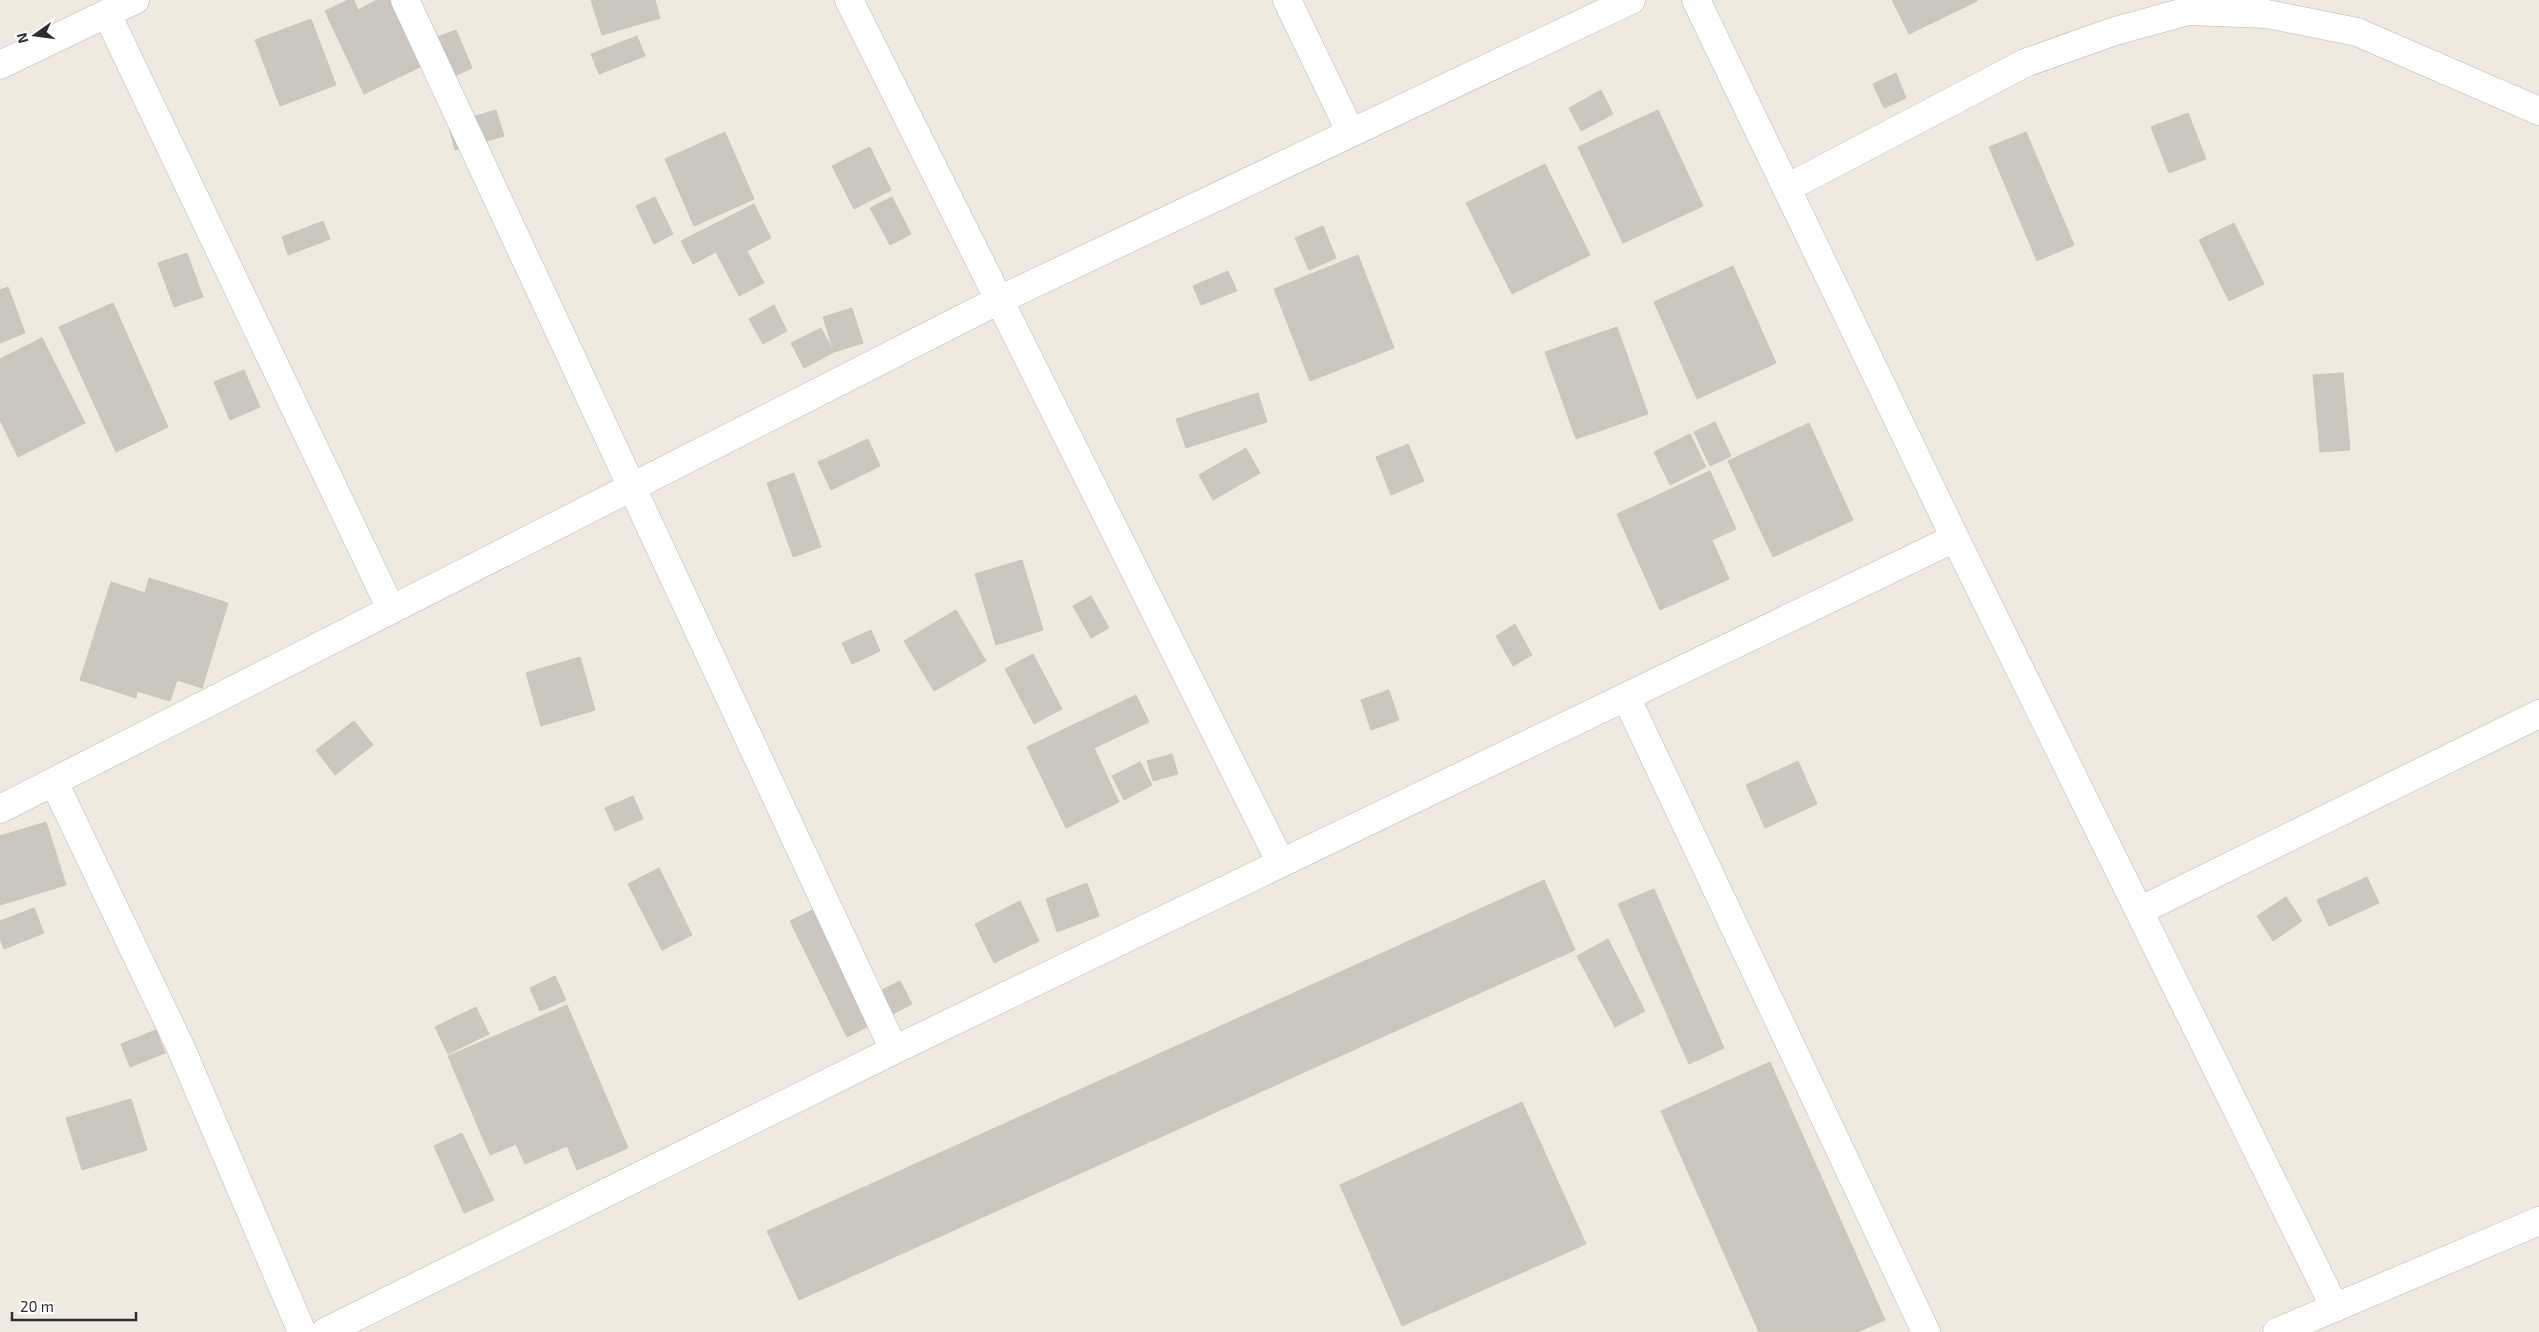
<svg xmlns="http://www.w3.org/2000/svg" width="2539" height="1332" viewBox="0 0 2539 1332" font-family="'Exo 2',sans-serif">
	<style>
		.building { fill: #cbc7be; stroke: #ccc5b9 }
		.lines { fill: none; stroke-linecap: round; stroke-linejoin: round }
		.minor-casing { stroke: #b4b7c2; stroke-width: 29 }
		.secondary-casing { stroke: #b4b7c2; stroke-width: 29 }
		.minor { stroke: #fff; stroke-width: 28 }
		.secondary { stroke: #fff; stroke-width: 28 }
	</style>
	<rect width="100%" height="100%" fill="#f0e9e0"/>
	<!-- building -->
	<path class="building" d="M 348,0 L 354,0 L 358,10 L 377,0 L 390,0 L 422,66 L 364,94 L 325,11 Z
		M 591,0 L 655,0 L 660,18 L 602,35 Z
		M 1892,0 L 1977,0 L 1977,1 L 1909,34 Z
		M 311,19 L 336,85 L 280,106 L 255,40 Z
		M 456,30 L 472,68 L 451,78 L 435,38 Z
		M 637,36 L 645,56 L 599,74 L 591,54 Z
		M 1896,73 L 1906,98 L 1884,108 L 1873,84 Z
		M 1601,90 L 1613,114 L 1581,131 L 1569,108 Z
		M 496,110 L 504,136 L 455,150 L 448,124 Z
		M 1658,110 L 1703,206 L 1623,243 L 1578,147 Z
		M 2188,113 L 2206,159 L 2169,173 L 2151,127 Z
		M 725,132 L 754,199 L 694,226 L 665,159 Z
		M 2026,132 L 2074,245 L 2037,261 L 1989,147 Z
		M 870,147 L 891,190 L 854,209 L 832,166 Z
		M 1545,164 L 1590,255 L 1512,294 L 1466,203 Z
		M 655,197 L 673,234 L 654,244 L 636,206 Z
		M 892,197 L 911,234 L 890,245 L 870,208 Z
		M 754,204 L 771,238 L 747,251 L 764,283 L 739,296 L 716,252 L 693,264 L 681,241 Z
		M 323,221 L 330,239 L 288,255 L 282,237 Z
		M 2234,223 L 2264,284 L 2229,301 L 2199,240 Z
		M 1323,226 L 1336,258 L 1309,270 L 1295,238 Z
		M 187,253 L 203,297 L 174,307 L 158,263 Z
		M 1358,255 L 1394,348 L 1310,381 L 1274,289 Z
		M 1733,266 L 1776,363 L 1697,399 L 1654,302 Z
		M 1228,271 L 1237,291 L 1201,305 L 1193,286 Z
		M 8,287 L 25,333 L 0,343 L 0,290 Z
		M 113,303 L 168,427 L 116,452 L 59,327 Z
		M 774,305 L 787,331 L 763,344 L 749,319 Z
		M 852,308 L 863,343 L 834,352 L 823,317 Z
		M 1617,327 L 1648,414 L 1576,439 L 1545,352 Z
		M 821,328 L 834,352 L 804,368 L 791,343 Z
		M 42,338 L 85,423 L 18,457 L 0,420 L 0,359 Z
		M 244,370 L 260,407 L 230,420 L 214,382 Z
		M 2343,373 L 2350,450 L 2320,452 L 2313,375 Z
		M 1258,393 L 1267,422 L 1186,448 L 1176,419 Z
		M 1715,422 L 1731,456 L 1710,466 L 1694,432 Z
		M 1809,423 L 1853,520 L 1773,557 L 1728,461 Z
		M 1690,434 L 1706,467 L 1670,485 L 1654,452 Z
		M 868,439 L 880,466 L 831,490 L 818,462 Z
		M 1408,444 L 1424,481 L 1391,495 L 1376,457 Z
		M 1246,448 L 1260,473 L 1213,500 L 1199,475 Z
		M 1710,471 L 1736,529 L 1712,540 L 1729,579 L 1660,610 L 1617,514 Z
		M 794,473 L 821,547 L 793,557 L 767,483 Z
		M 1022,560 L 1043,630 L 996,645 L 975,574 Z
		M 149,578 L 228,603 L 202,688 L 177,680 L 170,701 L 137,691 L 136,698 L 80,680 L 111,582 L 145,593 Z
		M 1091,596 L 1109,628 L 1091,638 L 1073,606 Z
		M 956,610 L 986,661 L 934,691 L 904,641 Z
		M 1515,624 L 1532,655 L 1513,666 L 1496,636 Z
		M 871,630 L 880,651 L 852,664 L 842,643 Z
		M 1033,654 L 1062,709 L 1034,724 L 1005,669 Z
		M 580,657 L 595,710 L 541,726 L 526,673 Z
		M 1389,690 L 1399,720 L 1371,730 L 1361,700 Z
		M 1136,695 L 1149,722 L 1094,748 L 1119,802 L 1066,828 L 1027,747 Z
		M 354,721 L 373,745 L 335,775 L 316,750 Z
		M 1172,754 L 1178,774 L 1153,781 L 1147,761 Z
		M 1798,761 L 1817,804 L 1765,828 L 1746,785 Z
		M 1140,762 L 1152,785 L 1124,800 L 1112,776 Z
		M 633,796 L 643,819 L 615,831 L 605,808 Z
		M 46,822 L 66,885 L 0,905 L 0,836 Z
		M 659,868 L 692,935 L 662,950 L 628,884 Z
		M 2367,877 L 2379,903 L 2329,926 L 2317,900 Z
		M 1544,880 L 1575,950 L 799,1300 L 767,1231 Z
		M 1087,883 L 1099,916 L 1057,932 L 1046,899 Z
		M 1654,889 L 1724,1048 L 1689,1064 L 1618,904 Z
		M 2286,897 L 2302,921 L 2273,941 L 2257,916 Z
		M 1020,901 L 1039,941 L 994,963 L 975,924 Z
		M 825,904 L 871,1025 L 847,1037 L 790,921 Z
		M 34,908 L 44,933 L 4,949 L 0,938 L 0,921 Z
		M 1608,939 L 1645,1011 L 1615,1027 L 1577,956 Z
		M 555,976 L 566,1000 L 540,1011 L 530,988 Z
		M 900,981 L 912,1004 L 889,1016 L 876,993 Z
		M 567,1005 L 628,1148 L 577,1170 L 567,1146 L 525,1164 L 516,1144 L 490,1155 L 448,1056 Z
		M 476,1007 L 489,1034 L 448,1054 L 435,1027 Z
		M 156,1030 L 165,1053 L 130,1067 L 121,1044 Z
		M 1770,1062 L 1885,1320 L 1857,1332 L 1759,1332 L 1661,1111 Z
		M 131,1099 L 147,1150 L 82,1170 L 66,1118 Z
		M 1522,1102 L 1586,1244 L 1402,1326 L 1340,1185 Z
		M 462,1133 L 494,1200 L 464,1213 L 434,1146 Z"/>
	<g class="lines">
		<!-- minor casing -->
		<g class="minor-casing">
			<path id="minor" d="M 405,0 L 894,1050
				M 849,0 L 1281,863
				M 1287,0 L 1351,133
				M 1696,0 L 1955,538 L 2335,1308
				M 107,14 L 391,609
				M 0,65 L 135,0
				M 1787,188 L 2025,63 L 2112,32 L 2188,11 L 2267,14 L 2357,32 L 2539,111
				M 1626,697 L 1926,1332
				M 54,782 L 180,1046 L 302,1332
				M 0,809 L 999,300 L 1631,0
				M 2139,911 L 2539,714
				M 325,1332 L 894,1050 L 1955,538"/>
		</g>
		<!-- secondary casing -->
		<g class="secondary-casing">
			<path id="secondary" d="M 2277,1332 L 2539,1221"/>
		</g>
		<!-- minor -->
		<use href="#minor" class="minor"/>
		<!-- secondary -->
		<use href="#secondary" class="secondary"/>
	</g>
	<!-- north arrow -->
	<g transform="translate(35 35) rotate(256)" stroke="#ffffff" stroke-width="4" paint-order="stroke">
	<path d="M0-4L9 19L0 12L-9 19Z" fill="#2e2e2e"/>
	<text y="-8" font-size="14" font-weight="bold" text-anchor="middle" fill="#2e2e2e">N</text>
	</g>
	<!-- scale -->
	<path d="M12 1312v8h124v-8" fill="none" stroke="#2e2e2e" stroke-width="2.5"/>
	<text x="20" y="1312" font-size="15" fill="#2e2e2e" stroke="#ffffff" stroke-width="4" paint-order="stroke">20 m</text>
</svg>
